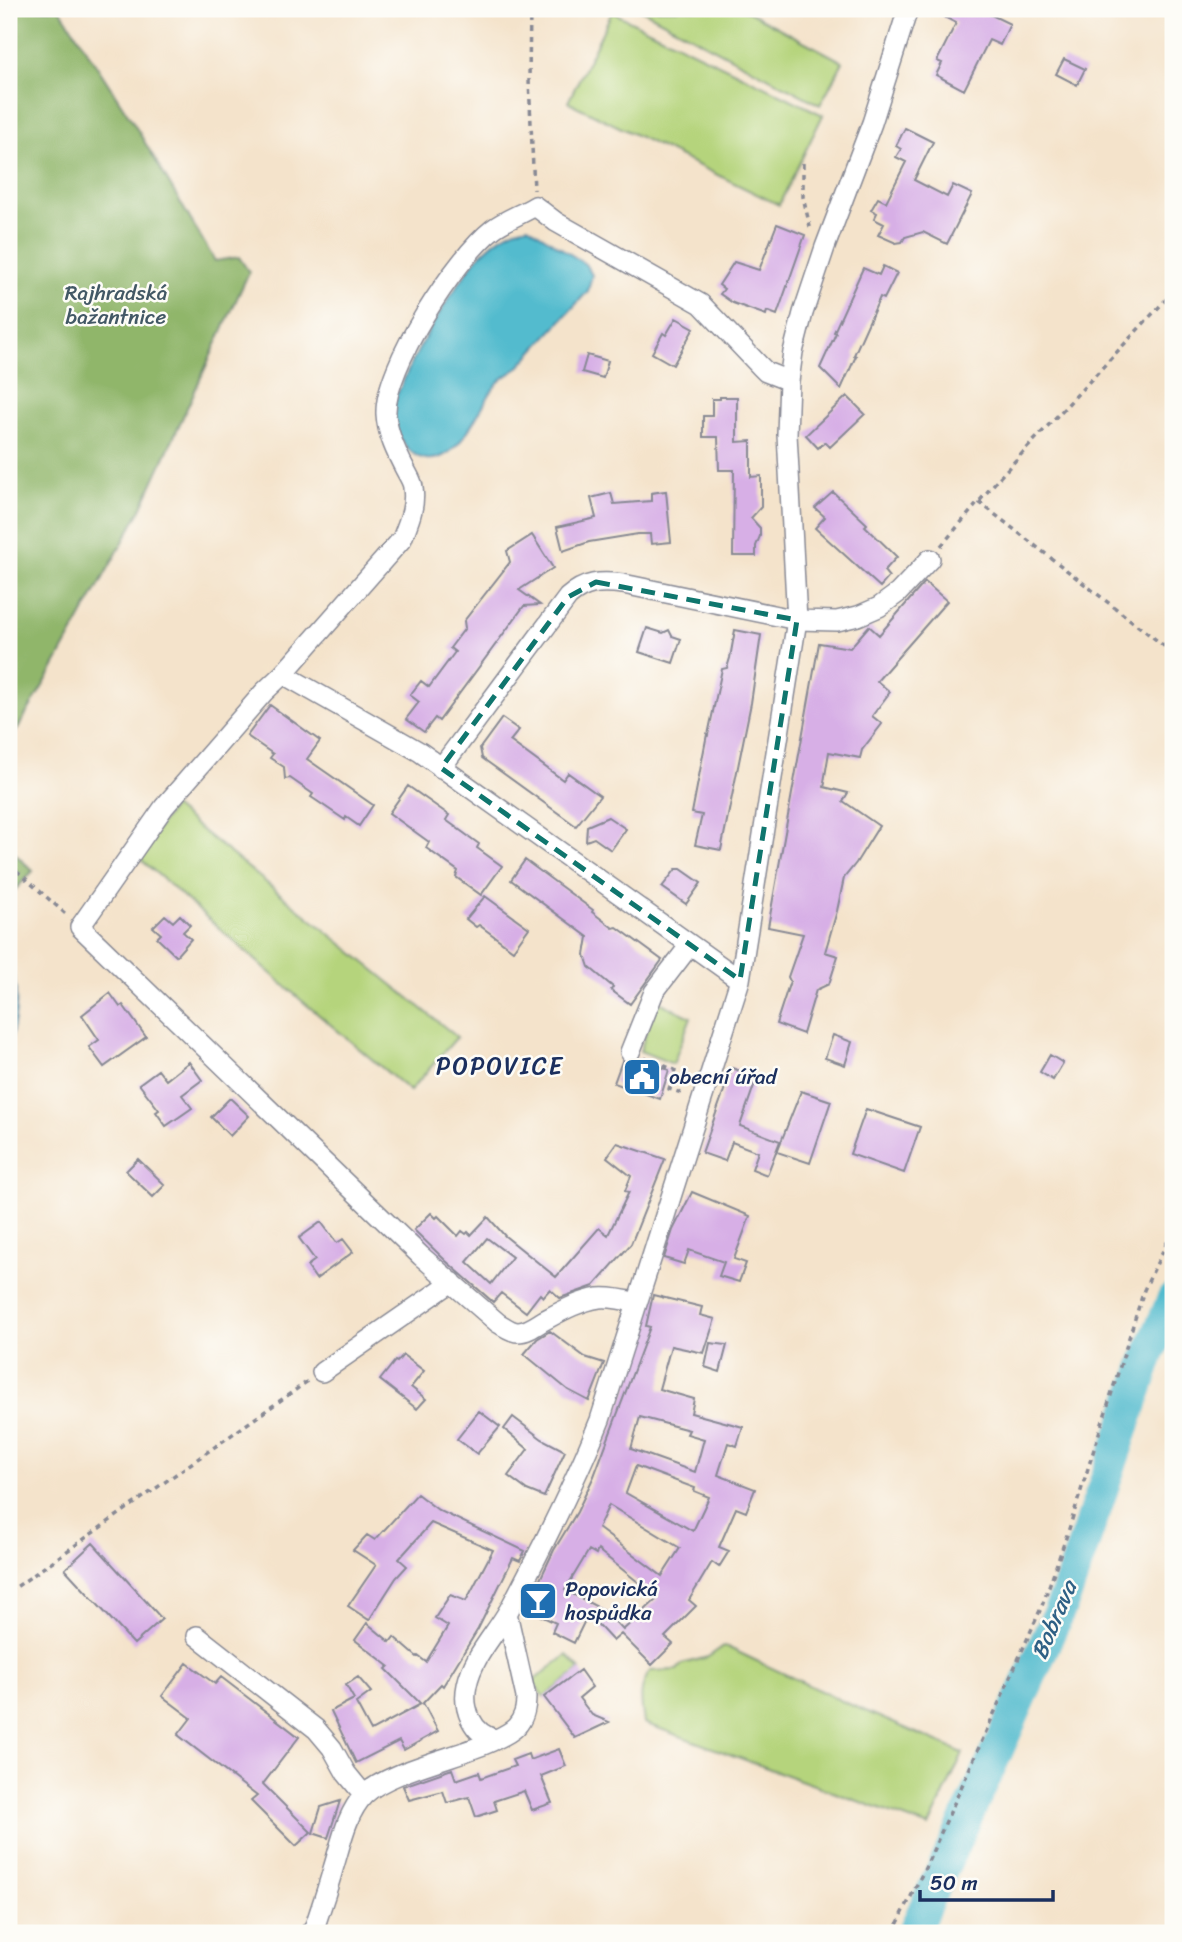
<svg xmlns="http://www.w3.org/2000/svg" width="1182" height="1942" viewBox="0 0 1182 1942" font-family="Sriracha,sans-serif">
	<style>
		.green { fill: #b5d47b; stroke: #68826c; stroke-width: 2 }
		.forest { fill: #90b66b; stroke: #567264; stroke-width: 2 }
		.water { fill: #52bbce; stroke: #367596; stroke-width: 2 }
		.lines { fill: none; stroke-linecap: round; stroke-linejoin: round }
		.river { stroke: #52bbce; stroke-width: 32 }
		.building { fill: #d7afe6; fill-rule: evenodd }
		.minor-casing { stroke: #888994; stroke-width: 22 }
		.path { stroke: #888994; stroke-width: 3.5; stroke-dasharray: 5 5; stroke-linecap: butt }
		.minor { stroke: #fff; stroke-width: 19 }
		.marked { fill: none; stroke: #0f766e; stroke-width: 5; stroke-dasharray: 14 9; stroke-linejoin: round }
		.labels { text-anchor: middle; dominant-baseline: central; stroke-width: 5; stroke-linejoin: round; paint-order: stroke }
		.park-label { font-size: 21px; fill: #425865; stroke: #fdfcf7 }
		.poi-label { font-size: 21px; fill: #1b2f5e; stroke: #fdfcf7; text-anchor: start }
		.water-label { font-size: 23px; font-style: italic; fill: #2e6085; stroke: #fdfcf7 }
		.quarter-label { font-size: 24px; letter-spacing: 2px; fill: #1b2f5e; stroke: #fdfcf7 }
	</style>
	<rect width="100%" height="100%" fill="#fdfcf7"/>
	<filter id="ink" filterUnits="userSpaceOnUse"><feTurbulence type="fractalNoise" baseFrequency=".0143" numOctaves="2"/><feDisplacementMap in="SourceGraphic" scale="14" xChannelSelector="R" yChannelSelector="G"/><feConvolveMatrix kernelMatrix="1 2 1 2 8 2 1 2 1" color-interpolation-filters="sRGB"/></filter>
	<filter id="wash" filterUnits="userSpaceOnUse"><feTurbulence type="fractalNoise" baseFrequency=".00686" numOctaves="4" result="noise"/><feDisplacementMap in="SourceGraphic" scale="28" xChannelSelector="R" yChannelSelector="G"/><feGaussianBlur stdDeviation="1.57" result="paint"/><feColorMatrix in="noise" values="0 0 0 0 0 0 0 0 0 0 0 0 0 0 0 0 0 1.4 0 .05"/><feComposite in="paint" operator="in"/></filter>
	<g filter="url(#wash)">
		<rect width="100%" height="100%" fill="#f4e3cb"/>
		<!-- green -->
		<path class="green" d="M 640,9 L 743,9 L 843,62 L 820,105 Z
			M 612,12 L 823,115 L 779,205 L 568,102 Z
			M 173,807 L 457,1037 L 410,1091 L 301,1000 L 138,857 Z
			M 657,1001 L 691,1017 L 673,1064 L 640,1051 Z
			M 727,1647 L 842,1701 L 963,1753 L 929,1827 L 644,1723 C 641,1702 638,1689 650,1671 L 677,1670 L 682,1664 L 708,1657 L 721,1648 Z
			M 567,1655 L 580,1670 L 544,1697 L 533,1681 Z"/>
		<!-- forest -->
		<path class="forest" d="M 9,9 L 60,9 L 131,119 L 215,261 L 239,257 L 249,272 L 140,511 L 50,674 L 9,743 Z
			M 9,848 L 33,871 L 9,896 Z"/>
		<!-- water -->
		<path class="water" d="M 528,226 L 585,264 L 592,275 L 588,291 L 517,369 C 509,374 502,377 496,385 C 480,405 460,464 426,459 C 404,455 389,424 393,404 C 395,397 399,390 402,384 C 417,349 438,314 460,282 C 466,274 472,263 479,256 C 493,242 508,229 528,226 Z
			M 9,963 C 21,991 16,1019 9,1048 Z"/>
		<g class="lines">
			<!-- river -->
			<path class="river" d="M 913,1933 L 997,1752 L 1065,1598 L 1149,1354 L 1173,1299"/>
		</g>
		<g id="blocks">
			<!-- building -->
			<path class="building" d="M 929,9 L 979,9 L 1010,24 L 1000,45 L 989,40 L 964,90 L 936,75 L 942,63 L 937,61 L 956,23 Z
				M 1064,59 L 1085,69 L 1077,85 L 1056,74 Z
				M 905,128 L 933,142 L 914,180 L 947,197 L 953,185 L 972,194 L 947,244 L 923,232 L 905,237 L 902,242 L 896,243 L 878,235 L 884,224 L 874,219 L 877,213 L 871,210 L 878,198 L 886,202 L 906,162 L 896,157 L 901,149 L 896,146 Z
				M 777,224 L 805,235 L 777,315 L 767,311 L 766,315 L 733,303 L 720,294 L 724,289 L 719,285 L 734,262 L 759,270 Z
				M 883,266 L 897,273 L 884,299 L 880,297 L 854,355 L 856,356 L 841,389 L 820,368 L 836,333 L 834,332 L 863,268 L 879,275 Z
				M 676,318 L 694,328 L 673,365 L 652,353 L 663,333 L 666,335 Z
				M 587,355 L 608,361 L 603,378 L 582,372 Z
				M 847,396 L 865,414 L 830,447 L 825,442 L 818,448 L 806,435 Z
				M 720,397 L 737,397 L 737,442 L 751,441 L 751,477 L 761,476 L 761,507 L 751,518 L 760,528 L 760,536 L 756,546 L 756,556 L 733,556 L 734,470 L 719,470 L 718,437 L 703,437 L 703,416 L 712,416 L 712,399 L 720,399 Z
				M 666,491 L 671,542 L 651,544 L 650,534 L 638,534 L 589,542 L 563,551 L 557,527 L 596,518 L 591,498 L 611,493 L 614,504 L 651,501 L 651,493 Z
				M 833,492 L 867,524 L 865,526 L 897,557 L 884,571 L 889,577 L 880,587 L 815,528 L 825,517 L 815,508 Z
				M 532,535 L 553,568 L 519,590 L 540,605 L 524,606 L 439,721 L 435,718 L 424,732 L 406,719 L 419,702 L 410,695 L 421,681 L 429,687 L 455,652 L 450,648 L 465,628 L 464,621 L 510,562 L 507,551 Z
				M 925,582 L 947,601 L 877,681 L 890,692 L 872,716 L 882,724 L 862,750 L 860,758 L 829,752 L 824,782 L 825,783 L 824,787 L 848,793 L 843,801 L 879,826 L 856,863 L 844,878 L 837,911 L 825,952 L 838,956 L 829,984 L 816,990 L 803,1034 L 776,1024 L 790,981 L 788,977 L 803,934 L 768,927 L 819,643 L 850,648 L 869,626 L 879,635 Z
				M 647,628 L 663,633 L 669,630 L 672,636 L 681,639 L 673,663 L 639,652 Z
				M 735,630 L 761,635 L 751,703 L 721,850 L 695,845 L 702,815 L 692,813 L 707,734 L 708,735 L 722,669 L 727,668 L 730,658 Z
				M 270,705 L 320,741 L 307,759 L 373,805 L 359,826 L 346,817 L 345,820 L 317,801 L 311,797 L 313,794 L 290,778 L 285,779 L 284,767 L 270,758 L 273,754 L 247,736 Z
				M 502,718 L 519,730 L 510,741 L 563,780 L 568,773 L 600,796 L 576,826 L 482,758 L 480,748 Z
				M 408,786 L 449,815 L 446,820 L 479,844 L 477,848 L 502,866 L 481,895 L 456,877 L 458,871 L 426,848 L 429,842 L 389,813 Z
				M 608,817 L 626,829 L 611,850 L 594,838 L 586,841 L 587,826 Z
				M 525,860 L 593,910 L 592,912 L 613,928 L 617,927 L 662,960 L 630,1004 L 611,990 L 613,987 L 589,967 L 585,955 L 588,937 L 511,880 Z
				M 676,869 L 681,869 L 701,883 L 686,904 L 662,887 Z
				M 485,896 L 529,928 L 513,950 L 479,925 L 476,927 L 466,919 Z
				M 165,915 L 173,922 L 180,915 L 190,925 L 183,932 L 191,939 L 176,956 L 157,938 L 161,934 L 153,927 Z
				M 110,993 L 120,1007 L 123,1005 L 146,1037 L 104,1067 L 89,1047 L 99,1040 L 82,1015 Z
				M 833,1035 L 852,1042 L 845,1065 L 825,1058 Z
				M 1050,1055 L 1063,1063 L 1053,1080 L 1040,1072 Z
				M 639,1059 L 669,1070 L 660,1099 L 614,1083 L 622,1061 L 631,1064 Z
				M 189,1062 L 202,1080 L 182,1095 L 192,1108 L 166,1126 L 156,1112 L 159,1110 L 139,1084 L 158,1070 L 166,1080 Z
				M 732,1068 L 757,1077 L 740,1126 L 780,1141 L 767,1175 L 752,1169 L 758,1152 L 732,1142 L 725,1161 L 702,1153 Z
				M 801,1091 L 831,1101 L 810,1163 L 777,1152 Z
				M 230,1098 L 249,1116 L 230,1136 L 211,1117 Z
				M 866,1109 L 920,1127 L 904,1173 L 850,1154 Z
				M 617,1143 L 665,1159 L 631,1244 L 594,1286 L 560,1298 L 550,1289 L 543,1297 L 540,1294 L 526,1312 L 501,1293 L 493,1302 L 446,1261 L 414,1230 L 431,1213 L 436,1218 L 438,1216 L 458,1236 L 462,1231 L 466,1234 L 468,1232 L 471,1235 L 488,1217 L 505,1236 L 556,1277 L 599,1228 L 608,1235 L 629,1192 L 625,1191 L 631,1176 L 607,1157 ZM 487,1238 L 512,1257 L 491,1284 L 467,1262 Z
				M 138,1159 L 165,1185 L 153,1197 L 126,1171 Z
				M 692,1192 L 750,1216 L 734,1259 L 746,1263 L 739,1282 L 719,1276 L 724,1262 L 689,1250 L 684,1264 L 664,1258 L 673,1230 Z
				M 321,1222 L 337,1243 L 343,1239 L 353,1252 L 316,1279 L 307,1266 L 315,1260 L 299,1238 Z
				M 653,1295 L 702,1307 L 700,1315 L 715,1319 L 704,1353 L 671,1346 L 659,1389 L 694,1399 L 691,1413 L 743,1427 L 737,1446 L 728,1443 L 718,1475 L 755,1489 L 746,1512 L 736,1508 L 719,1547 L 729,1551 L 719,1567 L 712,1562 L 689,1600 L 696,1606 L 665,1637 L 673,1644 L 652,1665 L 621,1634 L 613,1641 L 588,1614 L 574,1643 L 552,1632 L 556,1623 L 526,1609 L 554,1550 L 577,1512 L 594,1476 L 650,1327 L 646,1326 ZM 640,1417 L 689,1430 L 687,1434 L 704,1439 L 695,1472 L 631,1449 ZM 636,1466 L 695,1488 L 694,1491 L 709,1497 L 693,1531 L 626,1493 ZM 609,1505 L 680,1548 L 662,1576 L 598,1528 ZM 589,1550 L 596,1554 L 598,1550 L 658,1598 L 623,1630 L 605,1611 L 565,1590 Z
				M 550,1331 L 585,1357 L 604,1363 L 589,1401 L 568,1390 L 524,1354 L 537,1339 Z
				M 710,1343 L 727,1345 L 720,1372 L 705,1367 Z
				M 403,1355 L 424,1371 L 411,1387 L 426,1399 L 417,1409 L 380,1380 L 395,1361 L 397,1362 Z
				M 479,1411 L 500,1427 L 477,1454 L 457,1439 Z
				M 513,1417 L 542,1439 L 565,1451 L 544,1497 L 527,1490 L 508,1476 L 528,1449 L 504,1429 Z
				M 417,1494 L 438,1510 L 525,1551 L 520,1561 L 513,1558 L 478,1629 L 443,1686 L 441,1684 L 423,1703 L 438,1731 L 404,1750 L 399,1741 L 356,1763 L 331,1711 L 354,1699 L 346,1685 L 358,1677 L 371,1692 L 356,1703 L 371,1731 L 421,1704 L 386,1669 L 389,1666 L 355,1640 L 367,1623 L 390,1642 L 394,1637 L 417,1657 L 418,1656 L 426,1662 L 448,1626 L 435,1618 L 450,1595 L 466,1601 L 493,1550 L 431,1523 L 399,1559 L 407,1566 L 396,1578 L 369,1620 L 348,1606 L 376,1565 L 353,1550 L 367,1535 L 375,1540 Z
				M 93,1543 L 162,1619 L 134,1644 L 65,1569 Z
				M 187,1663 L 215,1684 L 221,1677 L 299,1737 L 263,1784 L 311,1832 L 296,1846 L 251,1801 L 257,1796 L 178,1735 L 191,1718 L 162,1696 Z
				M 580,1670 L 592,1687 L 579,1698 L 592,1715 L 609,1722 L 575,1738 L 544,1697 Z
				M 559,1749 L 566,1766 L 541,1776 L 552,1803 L 532,1810 L 524,1791 L 494,1801 L 497,1810 L 476,1817 L 469,1797 L 447,1803 L 443,1791 L 409,1800 L 403,1786 L 452,1769 L 456,1780 L 479,1772 L 481,1778 L 515,1766 L 512,1760 L 528,1754 L 530,1760 Z
				M 340,1801 L 328,1838 L 313,1833 L 321,1807 Z"/>
		</g>
	</g>
	<g filter="url(#ink)">
		<use href="#blocks" fill-opacity="0" stroke="#888994" stroke-width="2"/>
		<g class="lines">
			<!-- minor casing -->
			<g class="minor-casing">
				<path id="minor" d="M 283,674 L 420,752 L 740,980
					M 441,768 L 568,597 C 585,582 600,581 623,584 L 797,620 L 837,621 L 858,616 L 879,607 L 898,593 L 930,559
					M 630,1052 L 654,992 L 690,945
					M 637,1303 C 625,1300 611,1297 599,1298 C 579,1301 560,1312 543,1321 C 535,1326 527,1332 518,1332 C 511,1332 504,1326 498,1323 L 421,1256 L 80,927 L 164,807 L 264,692 L 283,674 L 402,539 C 408,523 416,507 413,488 C 413,482 408,475 405,469 C 396,452 387,433 386,414 C 384,367 456,258 493,229 C 505,220 522,214 535,206 L 556,222 L 701,304 L 760,366 L 766,372 L 789,381
					M 322,1372 L 452,1282
					M 197,1636 L 316,1729 L 332,1748 L 346,1773 L 364,1795
					M 496,1739 C 472,1735 462,1708 467,1685 C 473,1656 495,1635 509,1610 C 542,1548 574,1485 600,1420 L 740,980 L 797,620 L 787,434 L 789,381 L 793,352 L 803,313 L 825,247 L 872,123 L 908,9
					M 310,1933 L 315,1926 C 321,1907 328,1888 333,1869 C 341,1844 346,1814 364,1795 C 387,1772 456,1757 488,1743 C 498,1738 508,1735 516,1727 C 524,1718 526,1709 526,1697 L 507,1613"/>
			</g>
			<!-- path -->
			<path class="path" d="M 530,9 L 529,80 L 534,190
				M 803,163 L 803,197 L 811,231
				M 979,502 L 1173,653
				M 941,546 L 1000,477 L 1173,292
				M 9,864 L 68,916
				M 645,1058 L 675,1070 L 669,1089 L 685,1094
				M 9,1592 L 308,1381
				M 893,1933 L 927,1864 L 1042,1606 L 1068,1532 L 1144,1290 L 1173,1230"/>
			<!-- minor -->
			<use href="#minor" class="minor"/>
		</g>
	</g>
	<!-- marked area -->
	<path class="marked" d="M 596,582 L 797,620 L 740,980 L 441,768 L 568,597 Z"/>
	<!-- icons -->
	<defs>
		<g id="civic-square" transform="scale(2.0125)"><rect x="-9" y="-9" width="18" height="18" rx="4" fill="#1f6fb2" stroke="#fdfcf7"/><path d="M-.6-6.5H3V-4.5H.6V-3L4-1V1h2V6H-6V1h2V-1L-.6-3ZM-1.2 2.5V6h2.4V2.5Z" fill="#fff"/></g>
		<g id="bar-square" transform="scale(2.0125)"><rect x="-9" y="-9" width="18" height="18" rx="4" fill="#1f6fb2" stroke="#fdfcf7"/><path d="M-6-5H6L.8 .8V4.5H3.5V6h-7V4.5H-.8V.8Z" fill="#fff"/></g>
	</defs>
	<g fill-rule="evenodd">
		<use href="#civic-square" x="642" y="1077"/>
		<use href="#bar-square" x="538" y="1601"/>
	</g>
	<g class="labels">
		<!-- park labels -->
		<g class="park-label">
			<text x="116" y="293">Rajhradská<tspan x="116" dy="24">bažantnice</tspan></text>
		</g>
		<!-- poi labels -->
		<g class="poi-label">
			<text x="669" y="1077">obecní úřad</text>
			<text x="565" y="1589">Popovická<tspan x="565" dy="24">hospůdka</tspan></text>
		</g>
		<!-- water labels -->
		<g class="water-label">
			<text transform="translate(1054 1620) rotate(-67)">Bobrava</text>
		</g>
		<!-- quarter labels -->
		<g class="quarter-label">
			<text x="500" y="1066">POPOVICE</text>
		</g>
	</g>
	<!-- margin -->
	<rect width="1182" height="1942" fill="none" stroke="#fdfcf7" stroke-width="35"/>
	<!-- scale -->
	<path d="M920 1890v10h133v-10" fill="none" stroke="#1b2f5e" stroke-width="3.5"/>
	<text x="930" y="1890" font-size="21" fill="#1b2f5e" stroke="#fdfcf7" stroke-width="5" paint-order="stroke">50 m</text>
</svg>
